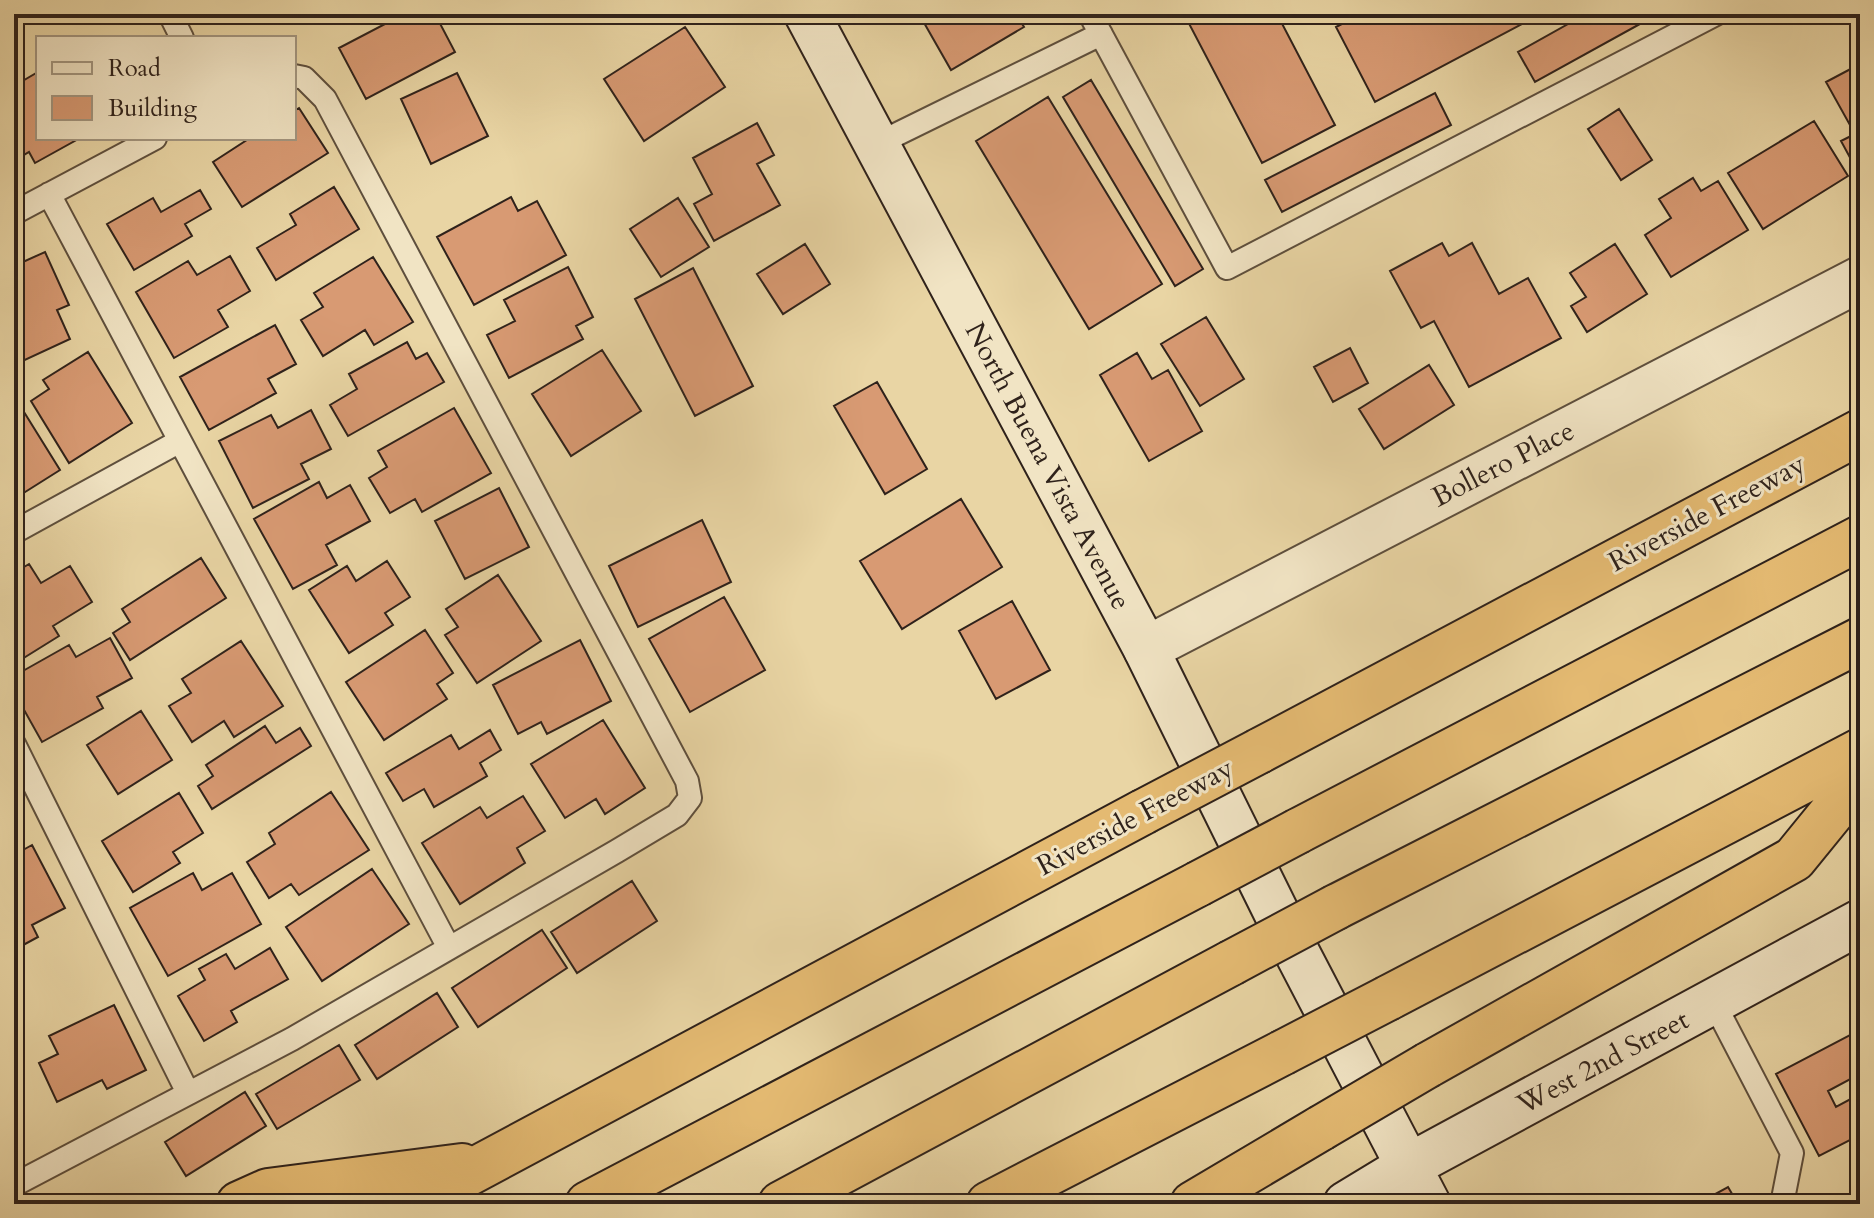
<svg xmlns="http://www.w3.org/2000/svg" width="1874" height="1218" viewBox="0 0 1874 1218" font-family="Cardo,serif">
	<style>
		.building { fill: #d89a73; stroke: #2f221b; stroke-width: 2 }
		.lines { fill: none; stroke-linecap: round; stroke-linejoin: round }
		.lane-casing { stroke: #5e4f3d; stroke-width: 26 }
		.street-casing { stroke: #5e4f3d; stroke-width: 48 }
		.secondary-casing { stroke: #2f221b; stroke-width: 48 }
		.highway-casing { stroke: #2f221b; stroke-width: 48 }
		.lane { stroke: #f1e4c4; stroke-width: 22 }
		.street { stroke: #f1e4c4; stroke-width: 44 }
		.secondary { stroke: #f1e4c4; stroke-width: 44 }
		.highway { stroke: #e4ba72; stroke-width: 44 }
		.highway-bridge-casing { stroke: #2f221b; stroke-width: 48; stroke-linecap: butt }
		.highway-bridge { stroke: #e4ba72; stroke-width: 44 }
		.labels { text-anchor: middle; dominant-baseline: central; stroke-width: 6; stroke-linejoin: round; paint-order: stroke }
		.street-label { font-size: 28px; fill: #2f221b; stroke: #f1e4c4 }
	</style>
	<rect width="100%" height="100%" fill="#e9d5a4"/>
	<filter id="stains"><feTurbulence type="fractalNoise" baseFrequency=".0025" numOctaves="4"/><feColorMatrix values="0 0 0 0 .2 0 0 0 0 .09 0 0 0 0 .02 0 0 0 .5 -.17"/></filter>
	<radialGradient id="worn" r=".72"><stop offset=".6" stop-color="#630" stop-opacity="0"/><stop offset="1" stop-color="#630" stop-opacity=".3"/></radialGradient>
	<!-- building -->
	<path class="building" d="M 404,14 L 435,14 L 455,52 L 366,99 L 339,48 Z
		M 919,14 L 1016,14 L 1024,27 L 951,70 Z
		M 1184,14 L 1277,14 L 1335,125 L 1262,163 Z
		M 1361,14 L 1541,14 L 1375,102 L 1336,27 Z
		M 1586,14 L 1658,14 L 1535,82 L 1518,52 Z
		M 685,27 L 725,87 L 644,141 L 604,79 Z
		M 1860,64 L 1860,176 L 1841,141 L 1855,134 L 1826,82 Z
		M 38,72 L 38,138 L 80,138 L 35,163 L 29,152 L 14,161 L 14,86 Z
		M 457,73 L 488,136 L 431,164 L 401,99 Z
		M 1091,80 L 1203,269 L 1175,286 L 1063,97 Z
		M 1435,93 L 1451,125 L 1282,212 L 1265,180 Z
		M 1048,97 L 1162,284 L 1089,329 L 976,141 Z
		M 299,108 L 328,153 L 242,207 L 213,162 L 250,138 L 294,138 L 294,111 Z
		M 1619,109 L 1652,160 L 1621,180 L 1588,129 Z
		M 1814,121 L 1848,176 L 1763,229 L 1728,173 Z
		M 757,123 L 774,155 L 757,164 L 780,205 L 714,241 L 694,204 L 712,194 L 693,158 Z
		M 1693,178 L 1701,191 L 1718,181 L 1748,230 L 1671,277 L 1645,235 L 1671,218 L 1659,199 Z
		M 334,187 L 359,229 L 276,280 L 257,248 L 296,225 L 290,214 Z
		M 200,190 L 211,209 L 185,224 L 192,236 L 134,270 L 107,224 L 153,198 L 161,212 Z
		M 511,197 L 518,211 L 537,201 L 566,255 L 474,305 L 437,237 Z
		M 678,198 L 709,247 L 661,277 L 630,229 Z
		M 1442,243 L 1449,256 L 1472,243 L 1499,294 L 1528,278 L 1561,338 L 1469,387 L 1434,321 L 1421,328 L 1390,271 Z
		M 805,244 L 830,284 L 783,314 L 757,274 Z
		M 1615,244 L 1647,294 L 1587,332 L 1571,306 L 1586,297 L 1570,273 Z
		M 45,252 L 69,305 L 57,310 L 70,339 L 14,365 L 14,266 Z
		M 230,256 L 250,291 L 218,310 L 228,327 L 174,358 L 136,292 L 188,261 L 197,275 Z
		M 373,257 L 413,322 L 374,345 L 365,330 L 323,356 L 301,320 L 323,307 L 314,293 Z
		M 568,267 L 593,317 L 576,326 L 583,339 L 509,378 L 487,335 L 515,321 L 504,300 Z
		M 693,268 L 753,386 L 695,416 L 635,299 Z
		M 1206,317 L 1244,379 L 1200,406 L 1161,344 Z
		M 275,325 L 296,364 L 268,379 L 276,393 L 209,430 L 180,377 Z
		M 407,342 L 416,359 L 427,353 L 444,382 L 348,436 L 330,405 L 357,389 L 349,374 Z
		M 1350,348 L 1368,383 L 1333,402 L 1314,367 Z
		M 602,350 L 641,411 L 571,456 L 532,394 Z
		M 88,352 L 132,423 L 69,463 L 31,401 L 49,389 L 43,380 Z
		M 1137,353 L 1152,379 L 1168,370 L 1202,431 L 1149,461 L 1100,375 Z
		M 1429,365 L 1454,405 L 1384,449 L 1359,409 Z
		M 877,382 L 927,469 L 885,494 L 834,406 Z
		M 454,408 L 491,473 L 422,512 L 415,499 L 390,513 L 369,478 L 387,467 L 378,451 Z
		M 311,410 L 331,449 L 301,464 L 309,479 L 253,508 L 219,441 L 271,415 L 278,428 Z
		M 24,412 L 60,470 L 14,499 L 14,418 Z
		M 319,482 L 327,498 L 350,485 L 370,521 L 326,545 L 337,565 L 293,589 L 254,519 Z
		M 499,488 L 529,547 L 465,579 L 435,521 Z
		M 961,499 L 1002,567 L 902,629 L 860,561 Z
		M 702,520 L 731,582 L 638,627 L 609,566 Z
		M 201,558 L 226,598 L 130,660 L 113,633 L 130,622 L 122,609 Z
		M 387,561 L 410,597 L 385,613 L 393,625 L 349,653 L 309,590 L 347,566 L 356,581 Z
		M 29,564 L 41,583 L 70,566 L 92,602 L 53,626 L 59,636 L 14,664 L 14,573 Z
		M 498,575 L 541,641 L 477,683 L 445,635 L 458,627 L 446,609 Z
		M 724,597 L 765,670 L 690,712 L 649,639 Z
		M 1012,601 L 1050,670 L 996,699 L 959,631 Z
		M 425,630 L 453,673 L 437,684 L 447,699 L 384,740 L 346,682 Z
		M 110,638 L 132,678 L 97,697 L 103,708 L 42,742 L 14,692 L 14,676 L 69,645 L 76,657 Z
		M 580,640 L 611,701 L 547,734 L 541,722 L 518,734 L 493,685 Z
		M 241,641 L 283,706 L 234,737 L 224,721 L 192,742 L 169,706 L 191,693 L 182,679 Z
		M 141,711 L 172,760 L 118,794 L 87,745 Z
		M 603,720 L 645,788 L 605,814 L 596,799 L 565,818 L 531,764 Z
		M 265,726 L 276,743 L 300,728 L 311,746 L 212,809 L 198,786 L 213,776 L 206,765 Z
		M 490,730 L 501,750 L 480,763 L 487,776 L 434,807 L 424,789 L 403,801 L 386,773 L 451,735 L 459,749 Z
		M 331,792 L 369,850 L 299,895 L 291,884 L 269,898 L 247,862 L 275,844 L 269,833 Z
		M 179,793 L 203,833 L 173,852 L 180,863 L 133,892 L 102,841 Z
		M 523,796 L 545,831 L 517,848 L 525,863 L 460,904 L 422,843 L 480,807 L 487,818 Z
		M 32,845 L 65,908 L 32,925 L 38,937 L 14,950 L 14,855 Z
		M 372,869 L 409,924 L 322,981 L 286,927 Z
		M 193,873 L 202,890 L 232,873 L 261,924 L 168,976 L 130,908 Z
		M 632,881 L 657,921 L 577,973 L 551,932 Z
		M 542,930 L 567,968 L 478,1027 L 452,988 Z
		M 270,948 L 288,979 L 231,1011 L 237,1022 L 204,1041 L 178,996 L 205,980 L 199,969 L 226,954 L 235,969 Z
		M 437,993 L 458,1027 L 377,1079 L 355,1045 Z
		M 114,1005 L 146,1070 L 107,1089 L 102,1080 L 57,1102 L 39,1063 L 58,1054 L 49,1036 Z
		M 1850,1035 L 1860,1054 L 1860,1074 L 1828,1091 L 1836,1107 L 1860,1094 L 1860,1135 L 1819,1156 L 1776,1074 Z
		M 339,1045 L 360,1080 L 277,1129 L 256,1094 Z
		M 245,1092 L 266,1126 L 186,1176 L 165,1142 Z
		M 1728,1187 L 1738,1204 L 1697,1204 Z"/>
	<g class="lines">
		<!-- lane casing -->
		<g class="lane-casing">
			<path id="lane" d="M 170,14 L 182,38
				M 1090,14 L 1227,268 L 1716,14
				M 875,145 L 1101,34
				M 49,194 L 449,948
				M 14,213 L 155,138
				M 14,532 L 180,441
				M 14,744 L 188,1093
				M 1714,1003 L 1792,1153 L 1782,1204
				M 14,1185 L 292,1039 L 617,851 L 677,815 L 690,798 L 687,781 L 325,99 L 304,78 L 294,76"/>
		</g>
		<!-- street casing -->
		<g class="street-casing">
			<path id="street" d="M 1146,649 L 1860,279"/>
		</g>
		<!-- secondary casing -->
		<g class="secondary-casing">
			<path id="secondary" d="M 807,14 L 1146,649 L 1281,922 L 1428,1204
				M 1346,1204 L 1407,1167 L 1860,922"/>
		</g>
		<!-- highway casing -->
		<g class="highway-casing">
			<path id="highway" d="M 1259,751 L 1860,432
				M 1298,831 L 1860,538
				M 1336,907 L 1860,640
				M 1388,998 L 1860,751
				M 1428,1065 L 1794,859 L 1860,778
				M 239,1204 L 268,1191 L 462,1166
				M 411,1204 L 1143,812
				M 588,1204 L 1198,884
				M 781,1204 L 1231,963
				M 989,1204 L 1282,1053
				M 1193,1204 L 1321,1128"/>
		</g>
		<!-- lane -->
		<use href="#lane" class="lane"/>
		<!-- street -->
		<use href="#street" class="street"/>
		<!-- secondary -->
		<use href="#secondary" class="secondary"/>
		<!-- highway -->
		<use href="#highway" class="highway"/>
		<!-- highway-bridge casing -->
		<g class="highway-bridge-casing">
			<path id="highway-bridge" d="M 1143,812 L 1259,751
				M 1198,884 L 1298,831
				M 1231,963 L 1336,907
				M 1282,1053 L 1388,998
				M 1321,1128 L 1428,1065"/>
		</g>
		<!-- highway-bridge -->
		<use href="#highway-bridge" class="highway-bridge"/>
	</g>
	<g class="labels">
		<!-- street labels -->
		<g class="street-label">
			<text transform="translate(1503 464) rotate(-27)">Bollero Place</text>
			<text transform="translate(1048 466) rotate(62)">North Buena Vista Avenue</text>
			<text transform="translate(1707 513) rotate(-28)">Riverside Freeway</text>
			<text transform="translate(1135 817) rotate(-28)">Riverside Freeway</text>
			<text transform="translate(1603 1062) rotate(-28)">West 2nd Street</text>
		</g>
	</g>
	<!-- margin -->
	<rect width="1874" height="1218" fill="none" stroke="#e9d5a4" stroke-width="48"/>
	<rect x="16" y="16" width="1842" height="1186" fill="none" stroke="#2f221b" stroke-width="4"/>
	<rect x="24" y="24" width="1826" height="1170" fill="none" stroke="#2f221b" stroke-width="2"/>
	<!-- legend -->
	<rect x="36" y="36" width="260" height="104" fill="#f1e4c4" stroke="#a39680" stroke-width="2"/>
	<rect x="52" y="62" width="40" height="12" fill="#f1e4c4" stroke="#a39680" stroke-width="2"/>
	<text x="108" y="76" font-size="24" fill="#2f221b">Road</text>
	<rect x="52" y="96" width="40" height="24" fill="#d89a73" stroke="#a39680" stroke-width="2"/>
	<text x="108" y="116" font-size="24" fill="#2f221b">Building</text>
	<rect width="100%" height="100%" filter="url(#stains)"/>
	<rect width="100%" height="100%" fill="url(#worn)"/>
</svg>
